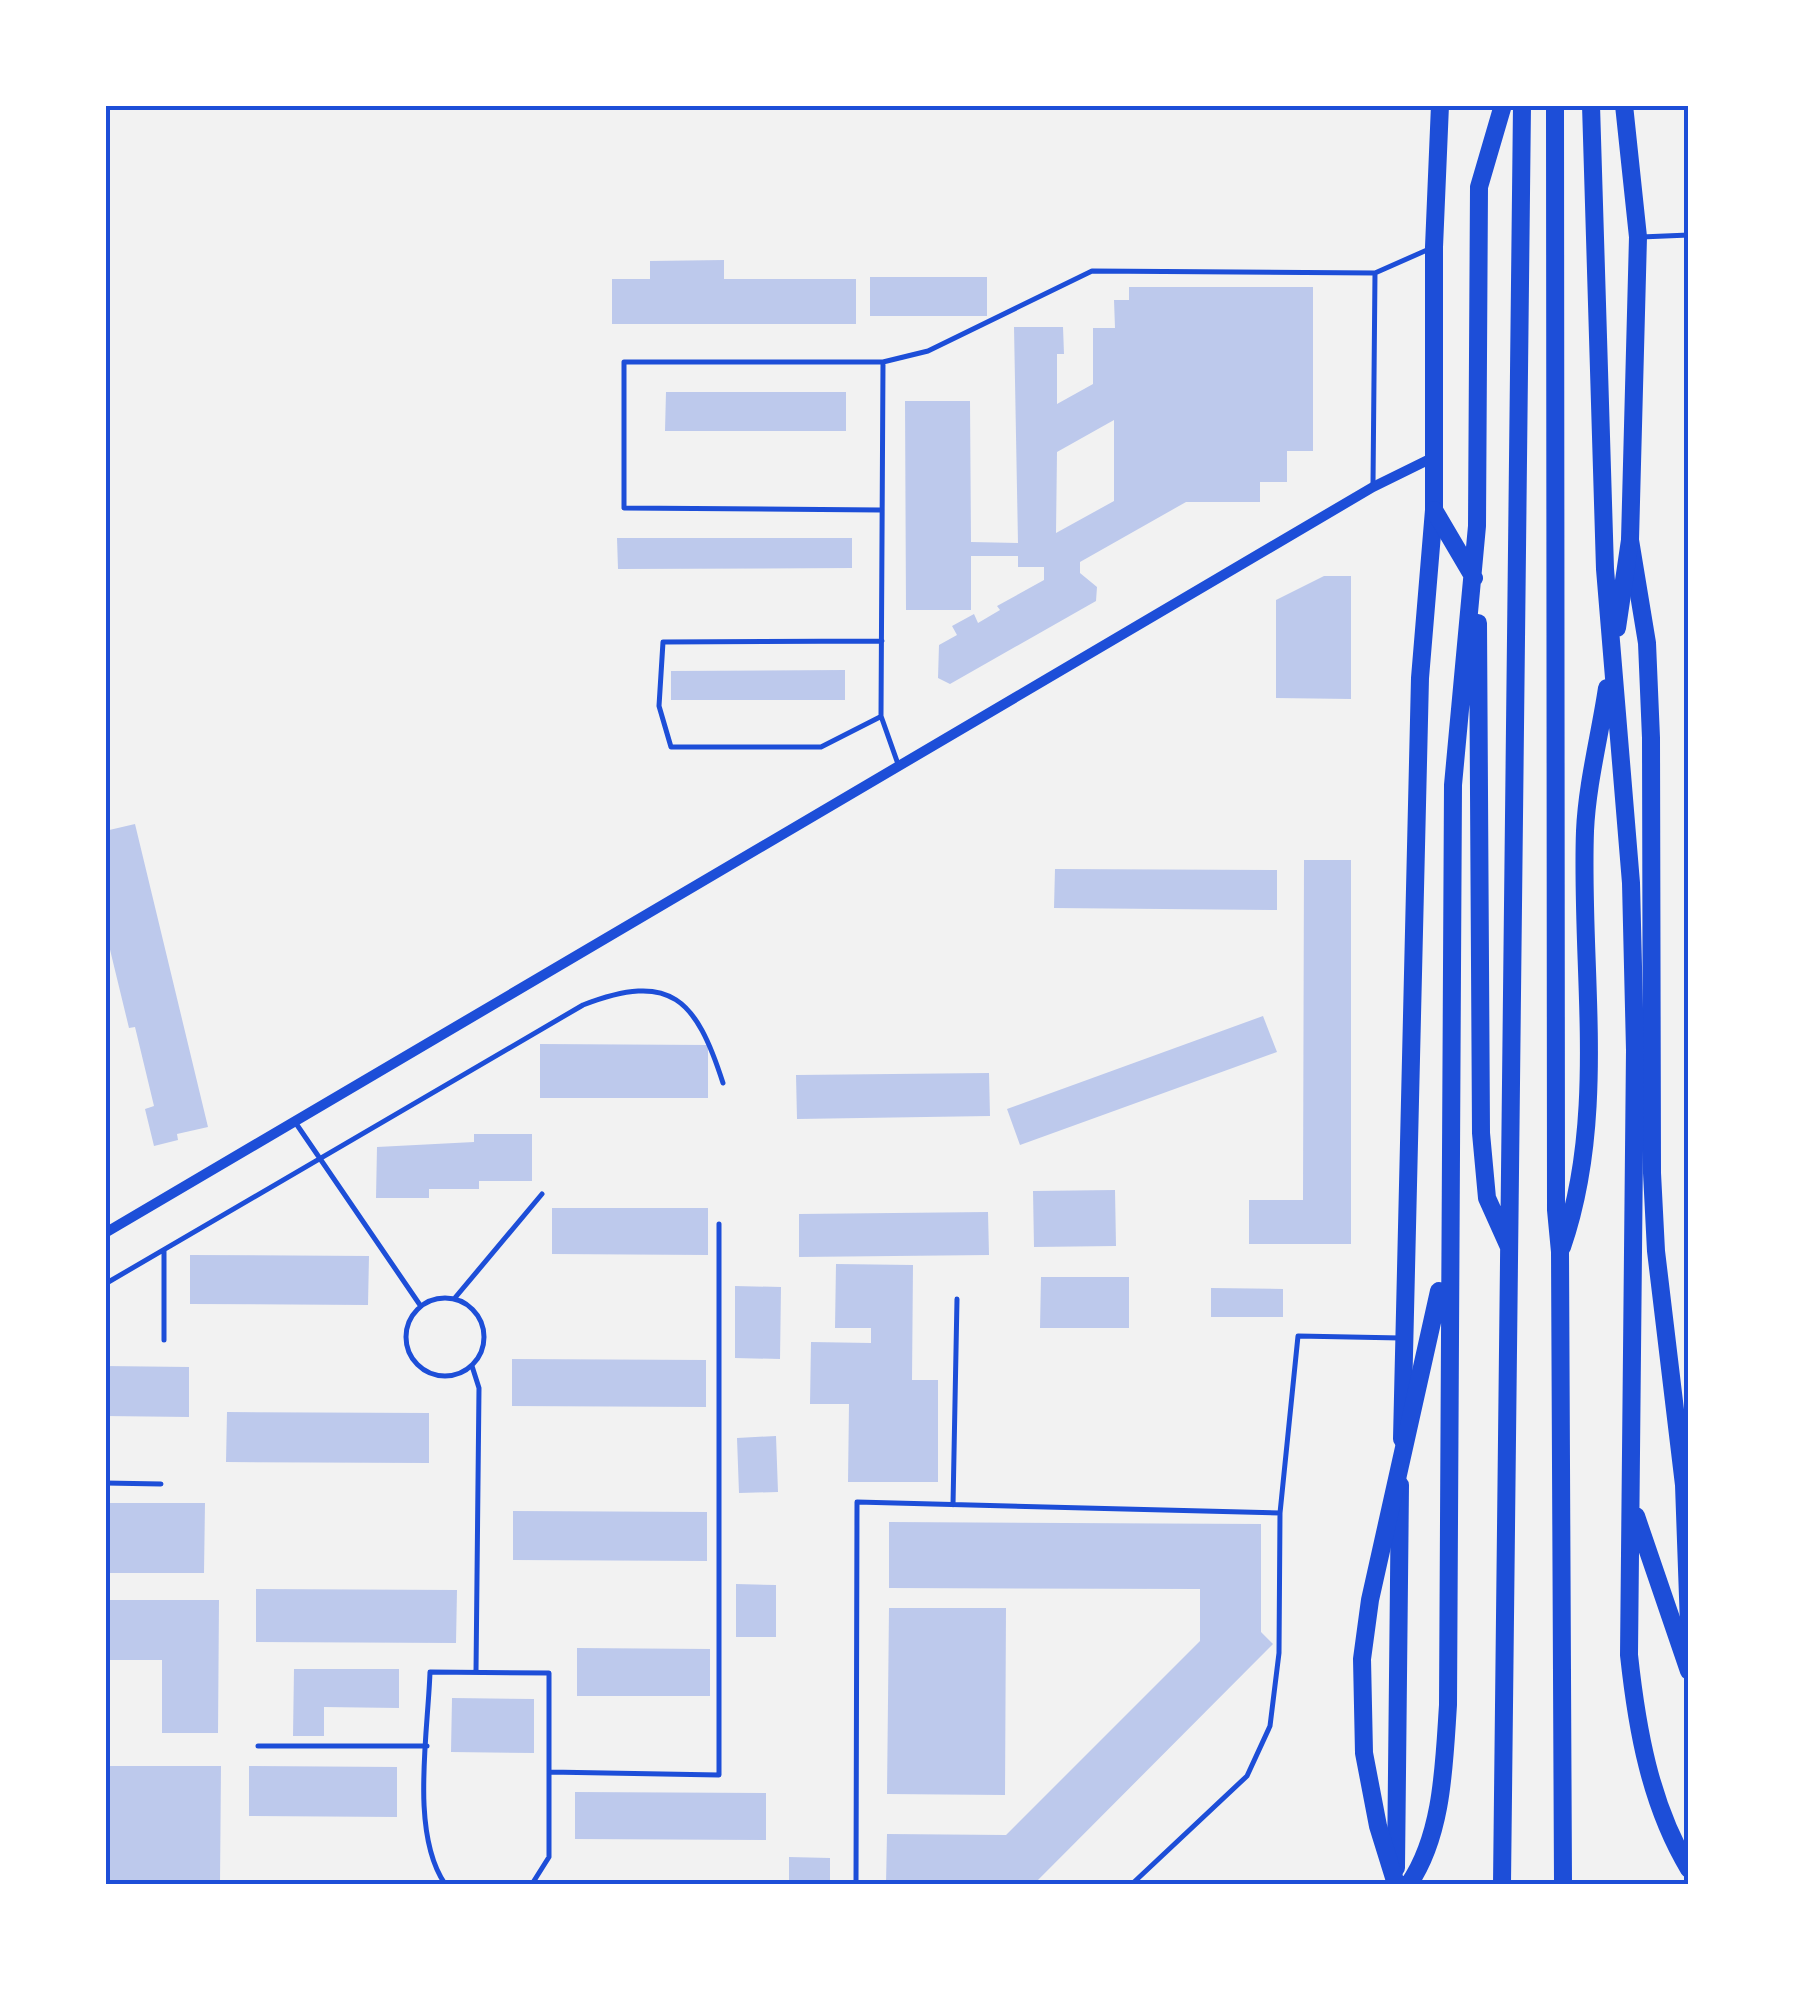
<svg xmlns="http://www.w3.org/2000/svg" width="1794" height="1989" viewBox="0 0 1794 1989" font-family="'Sofia Sans Condensed',sans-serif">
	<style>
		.building { fill: #bdc9ec; fill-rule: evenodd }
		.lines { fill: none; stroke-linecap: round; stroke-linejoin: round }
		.service { stroke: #1d4ed8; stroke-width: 5 }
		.minor { stroke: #1d4ed8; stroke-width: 10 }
		.primary { stroke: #1d4ed8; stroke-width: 18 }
		.trunk { stroke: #1d4ed8; stroke-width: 18 }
		.neatline { fill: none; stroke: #1d4ed8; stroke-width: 4 }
	</style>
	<rect width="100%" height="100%" fill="#f2f2f2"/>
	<!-- building -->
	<path class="building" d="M 724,260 L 724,279 L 856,279 L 856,324 L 612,324 L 612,279 L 650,279 L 650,261 Z
		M 870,277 L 987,277 L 987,316 L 870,316 Z
		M 1129,287 L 1313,287 L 1313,451 L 1287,451 L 1287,482 L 1260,482 L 1260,502 L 1186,502 L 1080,562 L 1080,573 L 1097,587 L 1096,601 L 950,684 L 938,678 L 939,645 L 957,635 L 952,626 L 974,614 L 978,623 L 1000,610 L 997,606 L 1044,580 L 1044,567 L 1018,567 L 1018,556 L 971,556 L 971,610 L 906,610 L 905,401 L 970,401 L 971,542 L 1018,543 L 1014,327 L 1063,327 L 1064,354 L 1057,354 L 1057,404 L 1093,384 L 1093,328 L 1115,328 L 1114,300 L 1129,300 ZM 1114,420 L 1114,501 L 1056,533 L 1057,452 Z
		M 666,392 L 846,392 L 846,431 L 665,431 Z
		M 617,538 L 852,538 L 852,568 L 618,569 Z
		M 1324,576 L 1351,576 L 1351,699 L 1276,698 L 1276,600 Z
		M 845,670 L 845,700 L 671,700 L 671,671 Z
		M 135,824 L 208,1127 L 177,1134 L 178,1140 L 154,1146 L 145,1109 L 154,1106 L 135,1027 L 129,1028 L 105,929 L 105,831 Z
		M 1304,860 L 1351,860 L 1351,1244 L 1249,1244 L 1249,1200 L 1303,1200 Z
		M 1055,869 L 1277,870 L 1277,910 L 1054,908 Z
		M 1263,1016 L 1277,1052 L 1020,1145 L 1007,1109 Z
		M 540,1044 L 708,1045 L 708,1098 L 540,1098 Z
		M 989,1073 L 990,1116 L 797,1119 L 796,1075 Z
		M 474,1134 L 532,1134 L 532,1181 L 479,1181 L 479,1189 L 429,1189 L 429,1198 L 376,1198 L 377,1147 L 474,1142 Z
		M 1115,1190 L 1116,1246 L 1034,1247 L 1033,1191 Z
		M 552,1208 L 708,1208 L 708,1255 L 552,1254 Z
		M 988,1212 L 989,1255 L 799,1257 L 799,1214 Z
		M 190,1255 L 369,1256 L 368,1305 L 190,1304 Z
		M 836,1264 L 913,1265 L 912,1380 L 938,1380 L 938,1482 L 848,1482 L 849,1404 L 810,1404 L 811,1342 L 871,1343 L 871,1328 L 835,1328 Z
		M 1041,1277 L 1129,1277 L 1129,1328 L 1040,1328 Z
		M 735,1286 L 781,1287 L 780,1359 L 735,1358 Z
		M 1211,1288 L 1283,1289 L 1283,1317 L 1211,1317 Z
		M 512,1359 L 706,1360 L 706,1407 L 512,1406 Z
		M 105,1366 L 189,1367 L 189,1417 L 105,1416 Z
		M 227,1412 L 429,1413 L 429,1463 L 226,1462 Z
		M 776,1436 L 778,1492 L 739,1493 L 737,1438 Z
		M 105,1503 L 205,1503 L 204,1573 L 105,1573 Z
		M 513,1511 L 707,1512 L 707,1561 L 513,1560 Z
		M 889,1522 L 1261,1524 L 1261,1632 L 1273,1644 L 1034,1884 L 886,1884 L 887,1834 L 1006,1835 L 1200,1641 L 1200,1589 L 889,1588 Z
		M 736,1584 L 776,1585 L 776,1637 L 736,1637 Z
		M 256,1589 L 457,1590 L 456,1643 L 256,1642 Z
		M 105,1600 L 219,1600 L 218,1733 L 162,1733 L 162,1660 L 105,1660 Z
		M 889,1608 L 1006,1608 L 1005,1795 L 887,1794 Z
		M 577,1648 L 710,1649 L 710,1696 L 577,1696 Z
		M 294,1669 L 399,1669 L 399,1708 L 324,1707 L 324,1736 L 293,1736 Z
		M 452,1698 L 534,1699 L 534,1753 L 451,1752 Z
		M 105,1766 L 221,1766 L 220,1884 L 105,1884 Z
		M 249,1766 L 397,1767 L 397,1817 L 249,1816 Z
		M 575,1792 L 766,1793 L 766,1840 L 575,1839 Z
		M 789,1857 L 830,1858 L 830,1884 L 789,1884 Z"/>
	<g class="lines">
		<!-- service -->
		<path class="service" d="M 1641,237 L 1689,235
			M 1375,273 L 1427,250
			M 880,510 L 624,508 L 624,362 L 883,362
			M 880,717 L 821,747 L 671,747 L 659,706 L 663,642 L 882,641
			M 898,764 L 881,716 L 883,362 L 928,351 L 1092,271 L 1375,273 L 1373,484
			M 295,1122 L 420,1305
			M 105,1284 L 583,1005 C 671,971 696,999 723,1083
			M406 1337a39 39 0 1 1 78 0a39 39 0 1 1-78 0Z
			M 454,1299 L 542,1194
			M 164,1340 L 164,1250
			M 472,1366 L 479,1388 L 476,1672
			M 105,1483 L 161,1484
			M 953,1505 L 957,1299
			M 258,1746 L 427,1746
			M 549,1772 L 719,1775 L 719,1224
			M 445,1884 C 410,1833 428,1733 430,1672 L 549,1673 L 549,1857 L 532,1884
			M 856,1884 L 857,1502 L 1280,1513
			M 1132,1884 L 1247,1776 L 1270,1726 L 1279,1653 L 1280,1513 L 1298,1336 L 1401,1338"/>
		<!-- minor -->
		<path class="minor" d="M 105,1233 L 1373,487 L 1434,457"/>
		<!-- primary -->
		<path class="primary" d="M 1624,105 L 1638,237 L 1630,540 L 1647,643 L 1651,738 L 1652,1173 L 1656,1251 L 1684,1485 L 1689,1625
			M 1402,1439 L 1420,678 L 1434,510 L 1434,247 L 1440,105
			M 1396,1868 L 1400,1485"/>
		<!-- trunk -->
		<path class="trunk" d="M 1555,105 L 1556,1210 L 1560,1252 L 1563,1884
			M 1591,105 L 1605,569 L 1631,883 L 1635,1050 L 1629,1655 C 1637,1729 1650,1804 1689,1869
			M 1434,510 L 1474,578
			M 1478,623 L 1481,1133 L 1487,1198 L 1509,1247
			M 1617,628 L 1630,540
			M 1562,1247 C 1608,1114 1580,969 1585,831 C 1587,784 1600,735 1607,688
			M 1636,1516 L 1689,1671
			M 1396,1884 L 1378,1826 L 1364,1753 L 1362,1659 L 1370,1600 L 1439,1291
			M 1409,1884 C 1443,1834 1444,1764 1448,1705 L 1453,785 L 1477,526 L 1479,187 L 1503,105
			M 1502,1884 L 1522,105"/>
	</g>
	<!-- border -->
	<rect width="1794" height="1989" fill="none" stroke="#ffffff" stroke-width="215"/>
	<rect x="108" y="108" width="1578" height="1774" class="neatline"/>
</svg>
